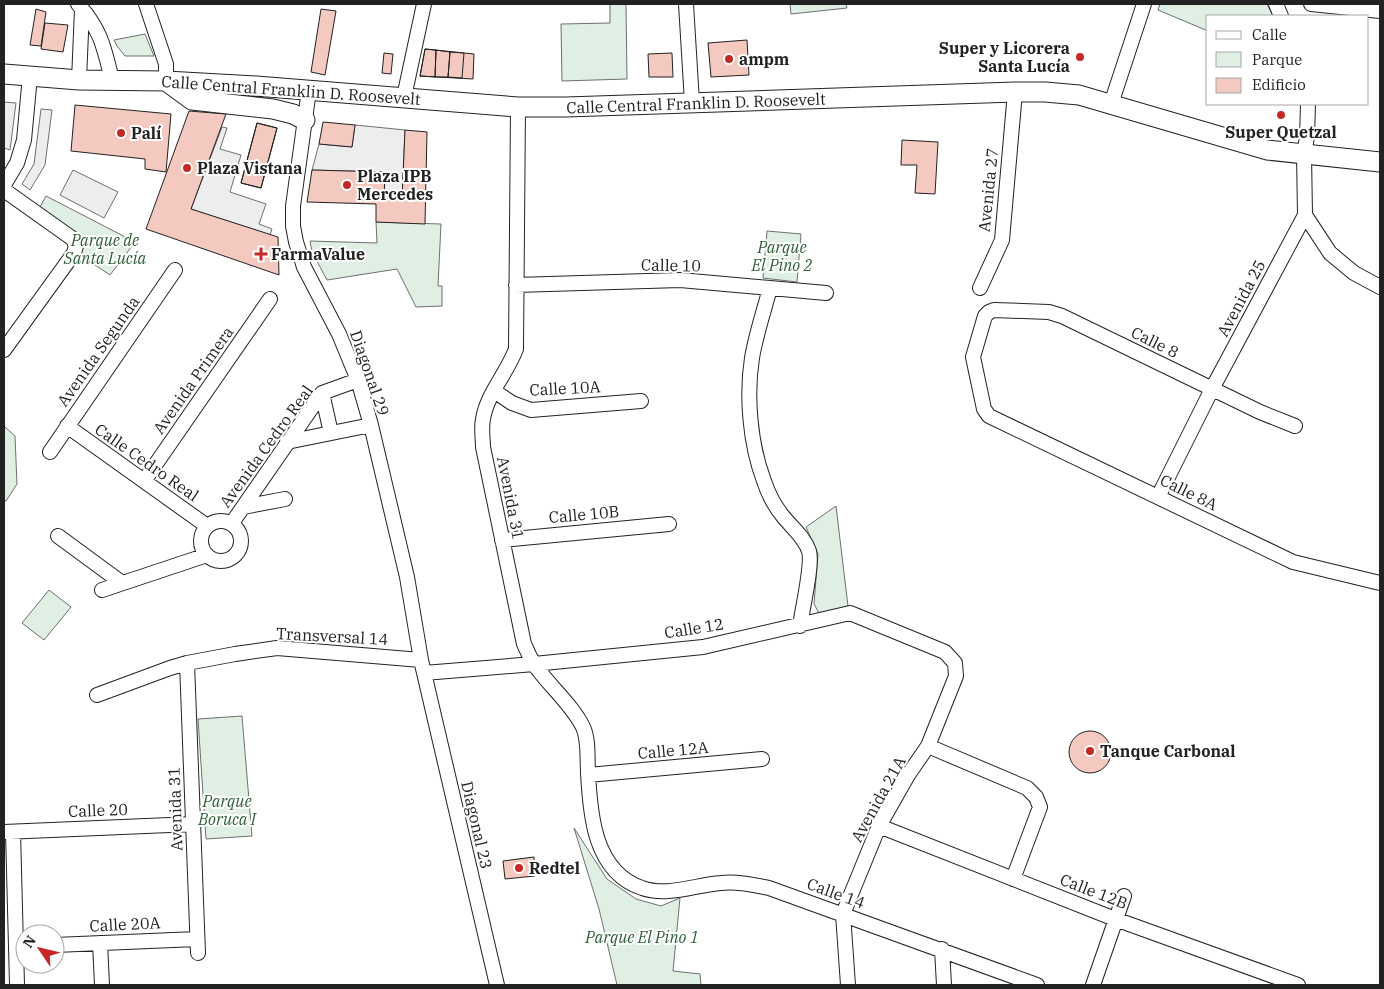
<svg xmlns="http://www.w3.org/2000/svg" width="1384" height="989" viewBox="0 0 1384 989" font-family="'IBM Plex Serif',serif">
	<style>
		.green { fill: #e0efe3; stroke: #6f6f6f }
		.parking { fill: #ededed; stroke: #6f6f6f }
		.building { fill: #f3c9c0; stroke: #222 }
		.lines { fill: none; stroke-linecap: round; stroke-linejoin: round }
		.minor-casing { stroke: #222; stroke-width: 16 }
		.major-casing { stroke: #222; stroke-width: 21 }
		.minor { stroke: #fff; stroke-width: 14 }
		.major { stroke: #fff; stroke-width: 19 }
		.poi-dot { fill: #c62828; stroke: #fff; stroke-width: 2 }
		.labels { text-anchor: middle; dominant-baseline: central; stroke-width: 4; stroke-linejoin: round; paint-order: stroke }
		.poi-label { font-size: 16px; font-weight: bold; fill: #222; stroke: #fff; text-anchor: start }
		.street-label { font-size: 16px; fill: #222; stroke: #fff }
		.park-label { font-size: 16px; font-style: italic; fill: #2f5e38; stroke: #fff }
	</style>
	<rect width="100%" height="100%" fill="#fff"/>
	<!-- green -->
	<path class="green" d="M 610,4 L 626,4 L 627,79 L 562,81 L 561,24 L 610,23 Z
		M 790,4 L 846,4 L 847,8 L 791,14 Z
		M 1160,4 L 1267,4 L 1273,16 L 1208,16 L 1208,31 L 1158,10 Z
		M 145,34 L 154,56 L 125,56 L 117,46 L 114,40 Z
		M 46,196 L 135,242 L 110,275 L 80,255 L 38,211 Z
		M 376,222 L 441,224 L 438,286 L 442,286 L 442,306 L 416,307 L 397,269 L 327,280 L 312,252 L 310,241 L 377,243 Z
		M 767,231 L 801,234 L 797,282 L 763,278 Z
		M 5,427 L 15,436 L 17,484 L 6,501 L 4,500 L 4,429 Z
		M 836,506 L 848,606 L 820,615 L 814,604 L 818,554 L 806,527 Z
		M 49,590 L 71,607 L 44,640 L 22,623 Z
		M 242,716 L 252,836 L 206,839 L 198,719 Z
		M 574,828 L 607,879 L 636,899 L 661,906 L 680,898 L 673,971 L 700,974 L 701,985 L 617,985 L 599,909 Z"/>
	<!-- parking -->
	<path class="parking" d="M 4,102 L 16,103 L 10,150 L 4,148 Z
		M 41,109 L 52,110 L 45,165 L 30,190 L 22,184 L 34,164 Z
		M 355,125 L 405,130 L 402,199 L 384,199 L 385,172 L 312,170 L 319,144 L 352,147 Z
		M 222,127 L 227,128 L 220,149 L 241,155 L 230,192 L 266,204 L 259,224 L 272,229 L 270,235 L 191,209 Z
		M 73,170 L 118,192 L 104,218 L 60,195 Z"/>
	<!-- building -->
	<path class="building" d="M 36,9 L 46,12 L 41,46 L 30,45 Z
		M 321,9 L 336,11 L 325,75 L 311,72 Z
		M 45,23 L 68,25 L 63,52 L 41,49 Z
		M 747,40 L 749,75 L 711,77 L 708,43 Z
		M 425,49 L 474,54 L 473,79 L 420,76 Z
		M 425,49 L 436,50 L 435,77 L 420,76 Z
		M 436,50 L 450,52 L 448,77 L 435,77 Z
		M 450,52 L 464,53 L 462,78 L 448,77 Z
		M 384,53 L 393,54 L 391,74 L 382,73 Z
		M 672,53 L 673,77 L 649,77 L 648,54 Z
		M 75,105 L 171,114 L 166,172 L 145,169 L 145,159 L 71,151 Z
		M 189,111 L 226,114 L 191,209 L 278,237 L 279,275 L 146,229 Z
		M 323,122 L 355,125 L 352,147 L 319,144 Z
		M 257,123 L 277,128 L 261,188 L 241,183 Z
		M 257,123 L 277,128 L 261,188 L 241,183 Z
		M 405,130 L 427,132 L 425,224 L 376,222 L 376,204 L 307,202 L 312,170 L 385,172 L 384,199 L 402,199 Z
		M 902,140 L 938,142 L 935,194 L 915,193 L 917,165 L 901,165 Z
		M1069 752a21 21 0 1 1 42 0a21 21 0 1 1-42 0Z
		M 534,857 L 535,876 L 505,879 L 503,861 Z"/>
	<g class="lines">
		<!-- minor casing -->
		<g class="minor-casing">
			<path id="minor" d="M 78,4 C 101,30 104,47 112,80
				M 146,4 L 166,64 L 166,81
				M 686,4 L 692,102
				M 1276,4 L 1281,16
				M 1311,4 L 1380,11
				M 79,80 L 82,9
				M 309,90 L 293,206 L 293,226 L 296,242 L 304,267 L 339,334 L 358,380 L 371,425 L 407,577 L 421,660 L 497,985
				M 404,97 L 424,4
				M 1111,104 L 1144,4
				M 518,107 L 516,349 C 507,373 487,394 483,419 C 481,429 483,438 483,447 L 524,644 C 527,650 530,658 534,664 C 549,686 571,703 583,727 C 589,740 587,757 588,772 C 590,814 594,872 642,888 C 667,897 695,885 721,883 C 737,881 754,885 769,888 L 1037,985
				M 4,185 L 17,163 L 24,140 L 30,76
				M 4,190 L 73,239 L 76,246 L 74,253 L 4,350
				M 1305,215 L 1330,253 L 1354,273 L 1380,287
				M 516,285 L 680,280 L 826,293
				M 770,288 C 764,311 756,334 752,358 C 746,396 750,444 764,481 C 768,493 774,505 782,515 C 790,526 804,536 809,551 C 813,564 802,610 800,626
				M 980,288 L 1002,240 L 1015,92
				M 494,391 L 512,403 L 531,410 L 641,401
				M 322,393 L 331,433
				M 67,426 L 207,526
				M 1295,426 L 1260,412 L 1062,316 L 1049,312 L 994,310 L 989,312 L 985,316 L 973,357 L 984,409 L 989,416 L 1293,562 L 1380,583
				M 287,442 L 371,425
				M 50,452 L 175,270
				M 144,481 L 270,299
				M 1158,497 L 1212,389 L 1305,215 L 1304,154 L 1307,137 L 1308,104
				M 243,507 L 285,499
				M201 541a20 20 0 1 1 40 0a20 20 0 1 1-40 0Z
				M 232,523 L 322,393 L 358,380
				M 58,536 L 122,583
				M 502,540 L 669,524
				M 102,590 L 207,555
				M 187,663 L 198,953
				M 424,673 L 534,664 L 703,647 L 850,613 L 945,652 L 955,663 L 956,676 L 928,746 L 908,775 L 879,826 L 843,914 L 848,985
				M 97,695 L 170,668 L 187,663 L 235,654 L 277,648 L 421,660
				M 928,746 L 1027,788 L 1036,797 L 1040,807 L 1013,879
				M 588,775 L 762,759
				M 879,826 L 1115,919 L 1298,985
				M 4,832 L 193,824
				M 13,832 L 17,985
				M 100,943 L 102,985
				M 55,945 L 197,939
				M 942,949 L 944,985
				M 1093,985 L 1124,896"/>
		</g>
		<!-- major casing -->
		<g class="major-casing">
			<path id="major" d="M 4,74 L 79,80 L 166,81 L 256,86 L 518,107 L 566,107 L 1015,92 L 1045,92 L 1079,95 L 1267,150 L 1380,162
				M 166,81 L 192,100 L 273,109 L 293,114 L 305,120"/>
		</g>
		<!-- minor -->
		<use href="#minor" class="minor"/>
		<!-- major -->
		<use href="#major" class="major"/>
	</g>
	<!-- markers -->
	<g class="poi-dot">
		<circle cx="1080" cy="57" r="5"/>
		<circle cx="729" cy="59" r="5"/>
		<circle cx="1281" cy="115" r="5"/>
		<circle cx="121" cy="133" r="5"/>
		<circle cx="187" cy="168" r="5"/>
		<circle cx="347" cy="185" r="5"/>
		<path d="M258.5 246.5h5v5h5v5h-5v5h-5v-5h-5v-5h5z"/>
		<circle cx="1090" cy="751" r="5"/>
		<circle cx="519" cy="868" r="5"/>
	</g>
	<g class="labels">
		<!-- poi labels -->
		<g class="poi-label">
			<text x="1070" y="48" text-anchor="end">Super y Licorera<tspan x="1070" dy="18">Santa Lucía</tspan></text>
			<text x="739" y="59">ampm</text>
			<text x="1281" y="132" text-anchor="middle">Super Quetzal</text>
			<text x="131" y="133">Palí</text>
			<text x="197" y="168">Plaza Vistana</text>
			<text x="357" y="176">Plaza IPB<tspan x="357" dy="18">Mercedes</tspan></text>
			<text x="271" y="254">FarmaValue</text>
			<text x="1100" y="751">Tanque Carbonal</text>
			<text x="529" y="868">Redtel</text>
		</g>
		<!-- street labels -->
		<g class="street-label">
			<text transform="translate(291 90) rotate(4)">Calle Central Franklin D. Roosevelt</text>
			<text transform="translate(696 103) rotate(-2)">Calle Central Franklin D. Roosevelt</text>
			<text transform="translate(988 190) rotate(-84)">Avenida 27</text>
			<text transform="translate(671 265) rotate(1)">Calle 10</text>
			<text transform="translate(1241 298) rotate(-62)">Avenida 25</text>
			<text transform="translate(1155 342) rotate(26)">Calle 8</text>
			<text transform="translate(98 351) rotate(-55)">Avenida Segunda</text>
			<text transform="translate(370 373) rotate(71)">Diagonal 29</text>
			<text transform="translate(193 380) rotate(-55)">Avenida Primera</text>
			<text transform="translate(565 388) rotate(-3)">Calle 10A</text>
			<text transform="translate(266 446) rotate(-54)">Avenida Cedro Real</text>
			<text transform="translate(147 462) rotate(35)">Calle Cedro Real</text>
			<text transform="translate(1189 492) rotate(26)">Calle 8A</text>
			<text transform="translate(511 498) rotate(79)">Avenida 31</text>
			<text transform="translate(584 514) rotate(-5)">Calle 10B</text>
			<text transform="translate(694 628) rotate(-9)">Calle 12</text>
			<text transform="translate(332 636) rotate(3)">Transversal 14</text>
			<text transform="translate(673 750) rotate(-5)">Calle 12A</text>
			<text transform="translate(878 799) rotate(-61)">Avenida 21A</text>
			<text transform="translate(175 809) rotate(-92)">Avenida 31</text>
			<text transform="translate(98 810) rotate(-2)">Calle 20</text>
			<text transform="translate(477 825) rotate(77)">Diagonal 23</text>
			<text transform="translate(1094 891) rotate(21)">Calle 12B</text>
			<text transform="translate(836 893) rotate(20)">Calle 14</text>
			<text transform="translate(125 924) rotate(-3)">Calle 20A</text>
		</g>
		<!-- park labels -->
		<g class="park-label">
			<text x="105" y="240">Parque de<tspan x="105" dy="18">Santa Lucía</tspan></text>
			<text x="782" y="247">Parque<tspan x="782" dy="18">El Pino 2</tspan></text>
			<text x="227" y="801">Parque<tspan x="227" dy="18">Boruca I</tspan></text>
			<text x="642" y="937">Parque El Pino 1</text>
		</g>
	</g>
	<!-- border -->
	<rect width="1384" height="989" fill="none" stroke="#222222" stroke-width="10"/>
	<!-- legend -->
	<rect x="1206" y="15" width="162" height="90" fill="#ffffff" stroke="#a7a7a7"/>
	<rect x="1216" y="31" width="25" height="8" fill="#ffffff" stroke="#a7a7a7"/>
	<text x="1252" y="40" font-size="15" fill="#222222">Calle</text>
	<rect x="1216" y="52" width="25" height="15" fill="#e0efe3" stroke="#a7a7a7"/>
	<text x="1252" y="65" font-size="15" fill="#222222">Parque</text>
	<rect x="1216" y="78" width="25" height="15" fill="#f3c9c0" stroke="#a7a7a7"/>
	<text x="1252" y="90" font-size="15" fill="#222222">Edificio</text>
	<!-- north arrow -->
	<g transform="translate(40 949) rotate(305)"><circle r="24" fill="#ffffff" stroke="#a7a7a7"/>
	<path d="M0-4L9 19L0 12L-9 19Z" fill="#c62828"/>
	<text y="-8" font-size="14" font-weight="bold" text-anchor="middle" fill="#222222">N</text>
	</g>
</svg>
